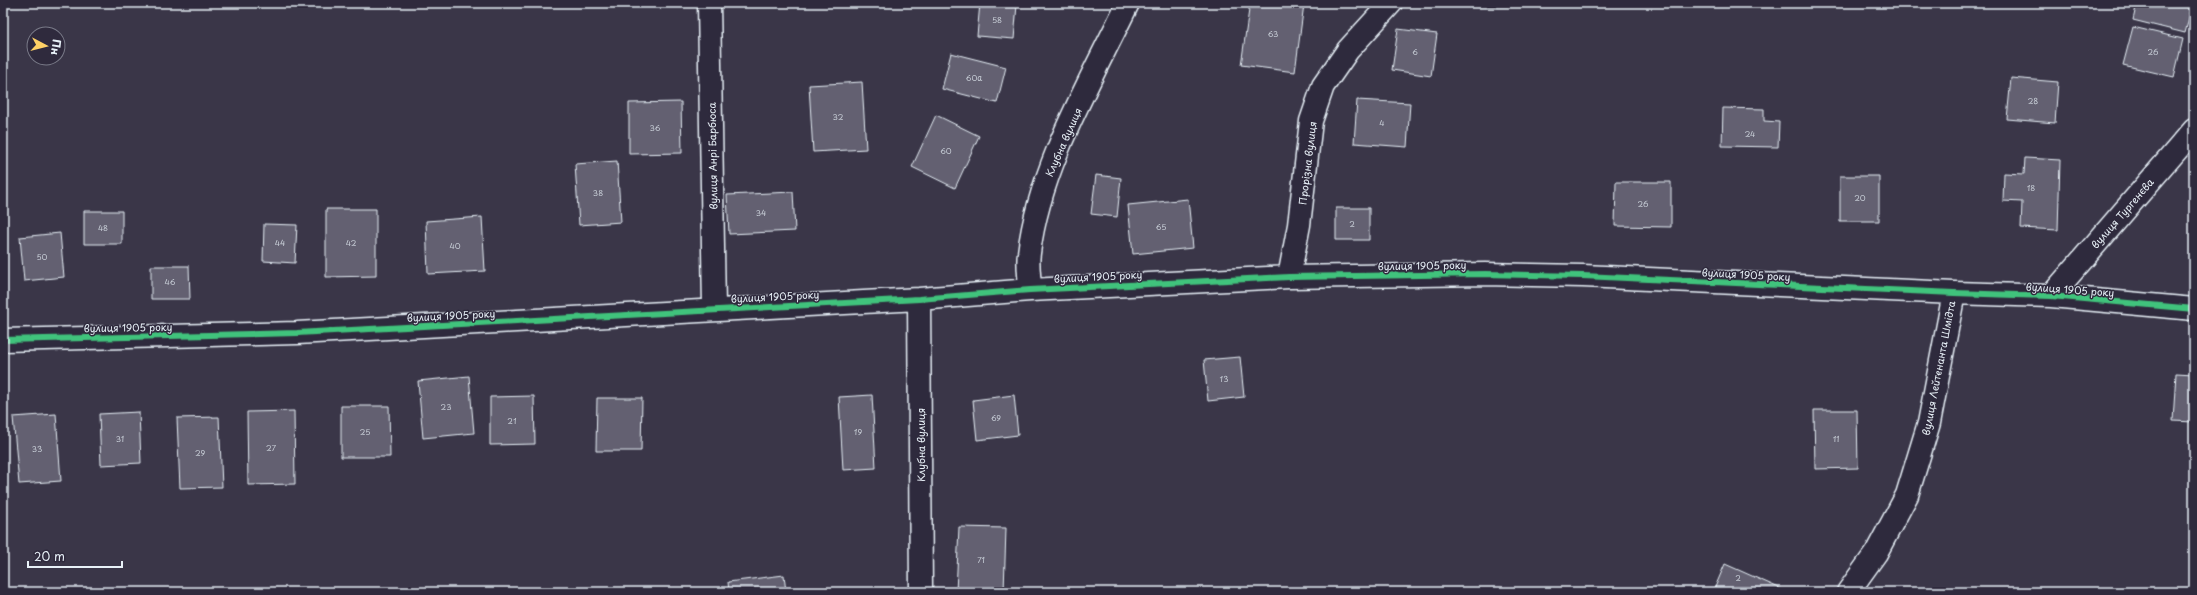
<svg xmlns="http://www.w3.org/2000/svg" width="2197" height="595" viewBox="0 0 2197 595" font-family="'Playpen Sans',sans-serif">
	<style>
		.building { fill: #636171; stroke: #e8f1f8 }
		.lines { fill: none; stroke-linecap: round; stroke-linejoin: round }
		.street-casing { stroke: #e8f1f8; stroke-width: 25 }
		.street { stroke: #2f2a3d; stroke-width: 22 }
		.cycleway-casing { stroke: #2f2a3d; stroke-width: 8 }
		.cycleway { stroke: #40c37c; stroke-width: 6 }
		.labels { text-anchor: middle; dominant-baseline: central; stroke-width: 3; stroke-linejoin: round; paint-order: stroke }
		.number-label { font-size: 8px; fill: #c7cdd6 }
		.street-label { font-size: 10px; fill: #e8f1f8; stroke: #2f2a3d }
	</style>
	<rect width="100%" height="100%" fill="#3a3648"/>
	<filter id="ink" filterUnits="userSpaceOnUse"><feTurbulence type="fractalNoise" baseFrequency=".025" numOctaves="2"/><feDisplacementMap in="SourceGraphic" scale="8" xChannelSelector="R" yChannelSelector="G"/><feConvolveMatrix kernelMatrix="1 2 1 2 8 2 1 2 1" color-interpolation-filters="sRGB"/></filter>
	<g filter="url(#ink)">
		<!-- building -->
		<path class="building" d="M 980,3 L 1017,5 L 1014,39 L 977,36 Z
			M 1250,3 L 1304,4 L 1295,72 L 1241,65 Z
			M 1449,3 L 1508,3 L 1508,6 L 1449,6 Z
			M 2137,3 L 2193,3 L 2185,33 L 2133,20 Z
			M 2133,27 L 2183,39 L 2174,77 L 2123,65 Z
			M 1398,29 L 1437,34 L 1431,76 L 1392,70 Z
			M 951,53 L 1006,67 L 997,103 L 942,89 Z
			M 2011,78 L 2058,82 L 2055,123 L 2007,119 Z
			M 862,82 L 866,149 L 813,152 L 809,85 Z
			M 1357,100 L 1410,103 L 1407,147 L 1354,143 Z
			M 681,102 L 682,153 L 629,154 L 629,103 Z
			M 1723,108 L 1764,109 L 1764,121 L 1779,122 L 1778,147 L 1722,146 Z
			M 936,115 L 979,136 L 955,188 L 912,167 Z
			M 2025,158 L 2060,160 L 2058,230 L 2021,228 L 2022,202 L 2003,201 L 2004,173 L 2024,174 Z
			M 617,161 L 621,222 L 579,225 L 575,164 Z
			M 1096,175 L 1121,178 L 1117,217 L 1091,214 Z
			M 1840,176 L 1879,176 L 1879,221 L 1840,221 Z
			M 1616,182 L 1671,182 L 1671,227 L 1615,226 Z
			M 793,192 L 795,231 L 729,234 L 727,195 Z
			M 1188,199 L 1193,248 L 1133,254 L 1128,205 Z
			M 1336,208 L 1369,208 L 1369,240 L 1336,240 Z
			M 326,209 L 376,209 L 376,276 L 326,277 Z
			M 84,211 L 122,211 L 122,244 L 84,244 Z
			M 482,217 L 485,271 L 428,274 L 426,221 Z
			M 264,224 L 297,225 L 295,263 L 263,261 Z
			M 60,233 L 64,277 L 24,281 L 20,237 Z
			M 151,266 L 189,266 L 190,299 L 151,299 Z
			M 1240,357 L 1244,397 L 1208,401 L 1204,360 Z
			M 2176,373 L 2194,374 L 2194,422 L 2173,421 Z
			M 469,376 L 474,433 L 423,438 L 418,381 Z
			M 872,395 L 876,468 L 843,470 L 839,397 Z
			M 1014,395 L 1018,435 L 977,440 L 973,400 Z
			M 534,396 L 535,444 L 490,445 L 490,397 Z
			M 597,398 L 642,398 L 641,451 L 596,451 Z
			M 341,406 L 389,406 L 390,457 L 341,457 Z
			M 1814,410 L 1857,410 L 1858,468 L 1815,469 Z
			M 294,411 L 295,484 L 248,485 L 247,412 Z
			M 139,412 L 141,463 L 101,465 L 99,414 Z
			M 56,414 L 61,481 L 19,484 L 13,417 Z
			M 219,417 L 222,487 L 180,488 L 177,418 Z
			M 959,527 L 1006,528 L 1004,592 L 956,592 Z
			M 1725,564 L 1788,592 L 1713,592 Z
			M 784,575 L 786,592 L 729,592 L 728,582 Z"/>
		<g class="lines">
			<!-- street casing -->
			<g class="street-casing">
				<path id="street" d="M 709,3 L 714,309
					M 1289,277 L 1299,225 L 1311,121 L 1323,86 L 1348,50 L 1391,3
					M 1030,290 C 1030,278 1027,265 1029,253 C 1039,168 1091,80 1128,3
					M 2051,296 L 2194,130
					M 919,299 L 921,592
					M 3,340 L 297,333 L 919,299 L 1030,290 L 1289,277 L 1485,274 L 1583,276 L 1954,293 L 2051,296 L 2194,309
					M 1848,592 L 1876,553 L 1907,495 L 1929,423 L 1954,293"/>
			</g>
			<!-- street -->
			<use href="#street" class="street"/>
			<!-- cycleway casing -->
			<g class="cycleway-casing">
				<path id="cycleway" d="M 3,340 L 297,333 L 919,299 L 1030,290 L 1289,277 L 1485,274 L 1583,276 L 1954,293 L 2051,296 L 2194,309"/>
			</g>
			<!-- cycleway -->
			<use href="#cycleway" class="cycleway"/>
		</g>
	</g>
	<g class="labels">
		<!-- number labels -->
		<g class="number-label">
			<text x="997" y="20">58</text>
			<text x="1273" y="34">63</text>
			<text x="1415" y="52">6</text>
			<text x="2153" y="52">26</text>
			<text x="974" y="78">60а</text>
			<text x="2033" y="101">28</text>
			<text x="838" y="117">32</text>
			<text x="1382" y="123">4</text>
			<text x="655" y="128">36</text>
			<text x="1750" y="134">24</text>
			<text x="946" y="151">60</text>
			<text x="2031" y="188">18</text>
			<text x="598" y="193">38</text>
			<text x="1860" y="198">20</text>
			<text x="1643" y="204">26</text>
			<text x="761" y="213">34</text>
			<text x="1352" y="224">2</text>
			<text x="1161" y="227">65</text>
			<text x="103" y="228">48</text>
			<text x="280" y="243">44</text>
			<text x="351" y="243">42</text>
			<text x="455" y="246">40</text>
			<text x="42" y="257">50</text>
			<text x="170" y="282">46</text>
			<text x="1224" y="379">13</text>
			<text x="446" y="407">23</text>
			<text x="996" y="418">69</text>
			<text x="512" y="421">21</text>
			<text x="365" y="432">25</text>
			<text x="858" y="432">19</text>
			<text x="120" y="439">31</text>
			<text x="1836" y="439">11</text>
			<text x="271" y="448">27</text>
			<text x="37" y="449">33</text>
			<text x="200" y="453">29</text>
			<text x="981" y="560">71</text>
			<text x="1738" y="578">2</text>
		</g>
		<!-- street labels -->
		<g class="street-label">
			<text transform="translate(1063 142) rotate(-66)">Клубна вулиця</text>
			<text transform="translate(712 156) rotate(-91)">вулиця Анрі Барбюса</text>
			<text transform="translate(1307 163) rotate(-83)">Прорізна вулиця</text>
			<text transform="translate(2122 213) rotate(-49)">вулиця Тургенєва</text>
			<text transform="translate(1422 265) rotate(-1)">вулиця 1905 року</text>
			<text transform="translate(1746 274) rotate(3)">вулиця 1905 року</text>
			<text transform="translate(1098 276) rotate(-3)">вулиця 1905 року</text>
			<text transform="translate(2070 289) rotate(4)">вулиця 1905 року</text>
			<text transform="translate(775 296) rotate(-3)">вулиця 1905 року</text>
			<text transform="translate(451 315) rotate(-3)">вулиця 1905 року</text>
			<text transform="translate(128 327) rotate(-1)">вулиця 1905 року</text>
			<text transform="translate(1938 368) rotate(-79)">вулиця Лейтенанта Шмідта</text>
			<text transform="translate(920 445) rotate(-90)">Клубна вулиця</text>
		</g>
	</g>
	<!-- margin -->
	<rect width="2197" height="595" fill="none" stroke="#2f2a3d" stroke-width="16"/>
	<rect x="8" y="8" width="2181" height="579" fill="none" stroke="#e8f1f8" stroke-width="1.5" filter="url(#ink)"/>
	<!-- north arrow -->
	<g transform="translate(46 46) rotate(97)"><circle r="19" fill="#2f2a3d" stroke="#797a88"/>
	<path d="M0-3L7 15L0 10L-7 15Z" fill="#ffd166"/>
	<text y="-6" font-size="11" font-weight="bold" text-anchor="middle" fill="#e8f1f8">Пн</text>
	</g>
	<!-- scale -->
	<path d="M28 561v6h94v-6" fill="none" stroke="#e8f1f8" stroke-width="2"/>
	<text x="34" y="561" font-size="12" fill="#e8f1f8" stroke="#2f2a3d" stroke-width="3" paint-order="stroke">20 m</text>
</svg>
